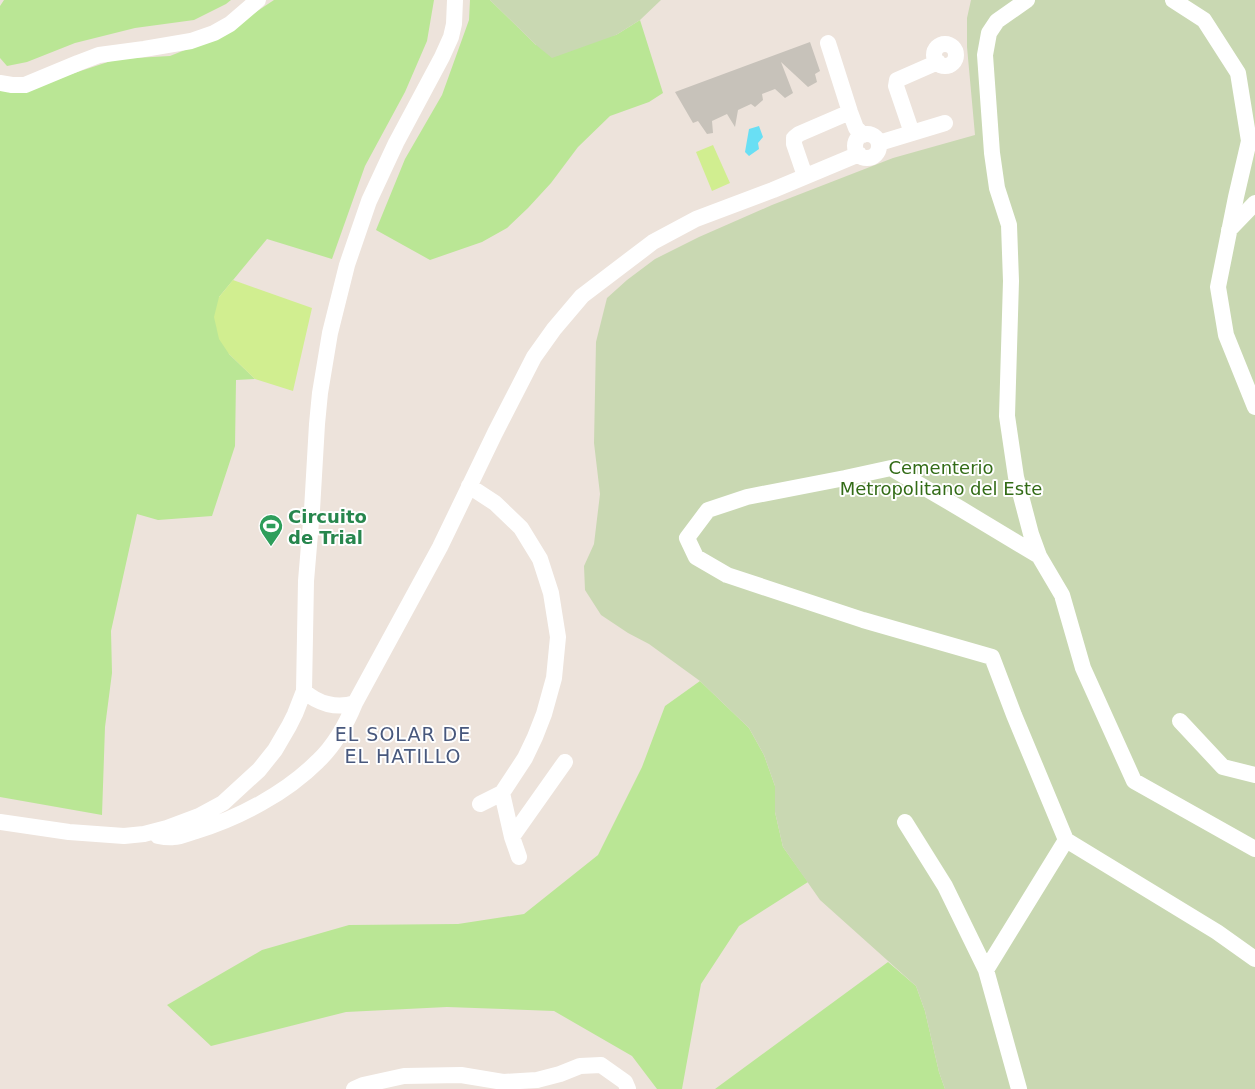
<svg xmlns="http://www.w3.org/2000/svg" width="1255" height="1089" viewBox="0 0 1255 1089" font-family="'DejaVu Sans',sans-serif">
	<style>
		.green { fill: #bae695 }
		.cemetery { fill: #c9d8b2 }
		.pitch { fill: #d1ee90 }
		.water { fill: #69dff4 }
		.building { fill: #c7c2ba }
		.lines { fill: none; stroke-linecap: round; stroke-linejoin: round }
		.minor { stroke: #fff; stroke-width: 16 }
		.labels { text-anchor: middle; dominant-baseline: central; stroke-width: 4; stroke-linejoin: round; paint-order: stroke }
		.park-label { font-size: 18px; fill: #326b16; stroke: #fff }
		.leisure-label { font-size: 18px; font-weight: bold; fill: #27864d; stroke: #fff; text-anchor: start }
		.neighbourhood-label { font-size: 19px; letter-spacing: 1px; fill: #48587d; stroke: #fff }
	</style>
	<rect width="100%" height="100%" fill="#ede3db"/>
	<!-- green -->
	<path class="green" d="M 4,0 L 231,0 L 226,4 L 194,20 L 135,28 L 75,43 L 27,62 L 7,66 L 0,58 L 0,6 Z
		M 274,0 L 434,0 L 427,41 L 405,92 L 365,166 L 332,259 L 267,239 L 219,297 L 229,354 L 255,379 L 236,380 L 235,446 L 212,516 L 158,520 L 137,514 L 111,631 L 112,673 L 105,727 L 102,815 L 0,797 L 0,89 L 44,83 L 117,59 L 170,56 L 220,36 Z
		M 470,0 L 490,0 L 536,45 L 616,35 L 640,20 L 663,93 L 649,102 L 610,116 L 578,147 L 551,183 L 528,208 L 507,228 L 482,242 L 430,260 L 376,230 L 405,159 L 442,95 L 469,20 Z
		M 700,681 L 749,728 L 764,755 L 775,786 L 775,812 L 783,847 L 808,882 L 739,926 L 701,984 L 682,1089 L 657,1089 L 632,1056 L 554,1011 L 447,1007 L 346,1012 L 211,1046 L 167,1005 L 262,950 L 349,925 L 458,924 L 524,914 L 598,855 L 642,767 L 665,706 Z
		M 888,962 L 916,986 L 925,1011 L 939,1072 L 945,1089 L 715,1089 Z"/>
	<!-- cemetery -->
	<path class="cemetery" d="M 490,0 L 661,0 L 640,20 L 616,35 L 552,58 L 536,45 Z
		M 971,0 L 1255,0 L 1255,1089 L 945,1089 L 939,1072 L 925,1011 L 916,986 L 820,900 L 783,847 L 775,812 L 775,786 L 764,755 L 749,728 L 700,681 L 649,644 L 628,633 L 601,615 L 585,590 L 584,566 L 594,544 L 600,494 L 594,443 L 596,342 L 607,298 L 627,280 L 655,259 L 699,237 L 772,205 L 893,158 L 975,135 L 967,47 L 967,18 Z"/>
	<!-- pitch -->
	<path class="pitch" d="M 713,145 L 730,183 L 712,191 L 696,152 Z
		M 233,280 L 312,308 L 293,391 L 255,379 L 229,354 L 219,339 L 214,317 L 219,297 Z"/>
	<!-- water -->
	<path class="water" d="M 759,126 L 763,137 L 758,143 L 759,149 L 749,156 L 745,152 L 749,129 Z"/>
	<!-- building -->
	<path class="building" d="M 810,42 L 820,71 L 815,74 L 817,82 L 808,87 L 781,62 L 793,93 L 785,98 L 775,89 L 762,94 L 763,100 L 755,107 L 751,104 L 738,110 L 735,127 L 727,114 L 712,121 L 713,133 L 707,134 L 698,121 L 693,123 L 675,92 Z"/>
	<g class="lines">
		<!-- minor -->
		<path class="minor" d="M 1027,0 L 997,21 L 989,33 L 985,55 L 992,153 L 997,188 L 1009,225 L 1011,281 L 1007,416 L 1016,477 L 1031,534 L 1039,556
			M 1173,0 L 1204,20 L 1238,73 L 1249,141 L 1236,197 L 1218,287 L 1226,335 L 1255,407
			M 828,43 L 850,112 L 856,128 L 863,135
			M934 55a11 11 0 1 1 22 0a11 11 0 1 1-22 0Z
			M 0,83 L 12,85 L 25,85 L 78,63 L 99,55 L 144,49 L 191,41 L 214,33 L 230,24 L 258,0
			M 912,133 L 896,86 L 897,80 L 938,62
			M855 146a12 12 0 1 1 24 0a12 12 0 1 1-24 0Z
			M 879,143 L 945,123
			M 805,176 L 794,144 L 794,138 L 799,134 L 850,112
			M 1229,230 L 1255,203
			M 469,486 L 495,503 L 521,528 L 540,559 L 551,593 L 558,637 L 554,678 L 544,714 L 535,737 L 525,758 L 502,793 L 480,804
			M 304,691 C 318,704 337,709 355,703
			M 1180,721 L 1223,767 L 1255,775
			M 502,793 L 512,837 L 519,857
			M 0,822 L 69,832 L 124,836 L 144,834 L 167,828 L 199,816 L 223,803 L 259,770 L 275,750 L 289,726 L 295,714 L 304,691 L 306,581 L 312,510 L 317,424 L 320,393 L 330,333 L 347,265 L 369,201 L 396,143 L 442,57 L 451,37 L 454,24 L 455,0
			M 905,822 L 945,886 L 986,970 L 1066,840 L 1014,715 L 992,657 L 863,620 L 727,575 L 696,557 L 687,538 L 708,510 L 747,497 L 845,478 L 891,468 L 961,509 L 1039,556 L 1062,595 L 1083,668 L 1134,781 L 1255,849
			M 158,836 C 163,837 169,838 174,837 C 181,837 189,833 196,831 C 239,818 286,793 318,761 C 335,745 346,725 355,703 L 440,547 L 495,433 L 534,357 L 554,329 L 582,296 L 653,242 L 696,219 L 773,190 L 859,154
			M 512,837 L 565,762
			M 1066,840 L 1217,932 L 1255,959
			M 986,970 L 1019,1089
			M 354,1089 L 363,1085 L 404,1076 L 461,1075 L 503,1082 L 537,1080 L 560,1074 L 580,1066 L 601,1065 L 625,1082 L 628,1089"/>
	</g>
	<!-- icons -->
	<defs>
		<g id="stadium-pin" transform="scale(1.25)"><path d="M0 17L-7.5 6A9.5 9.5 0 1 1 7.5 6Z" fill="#2e9e5b" stroke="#fff"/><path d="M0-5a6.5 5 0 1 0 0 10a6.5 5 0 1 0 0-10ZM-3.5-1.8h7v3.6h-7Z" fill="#fff"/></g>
	</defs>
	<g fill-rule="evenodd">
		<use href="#stadium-pin" x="271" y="526"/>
	</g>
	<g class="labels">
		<!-- park labels -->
		<g class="park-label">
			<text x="941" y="467">Cementerio<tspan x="941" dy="21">Metropolitano del Este</tspan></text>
		</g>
		<!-- leisure labels -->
		<g class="leisure-label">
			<text x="288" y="516">Circuito<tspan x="288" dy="21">de Trial</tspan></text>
		</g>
		<!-- neighbourhood labels -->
		<g class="neighbourhood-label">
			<text x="403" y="734">EL SOLAR DE<tspan x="403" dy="22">EL HATILLO</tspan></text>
		</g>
	</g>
</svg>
